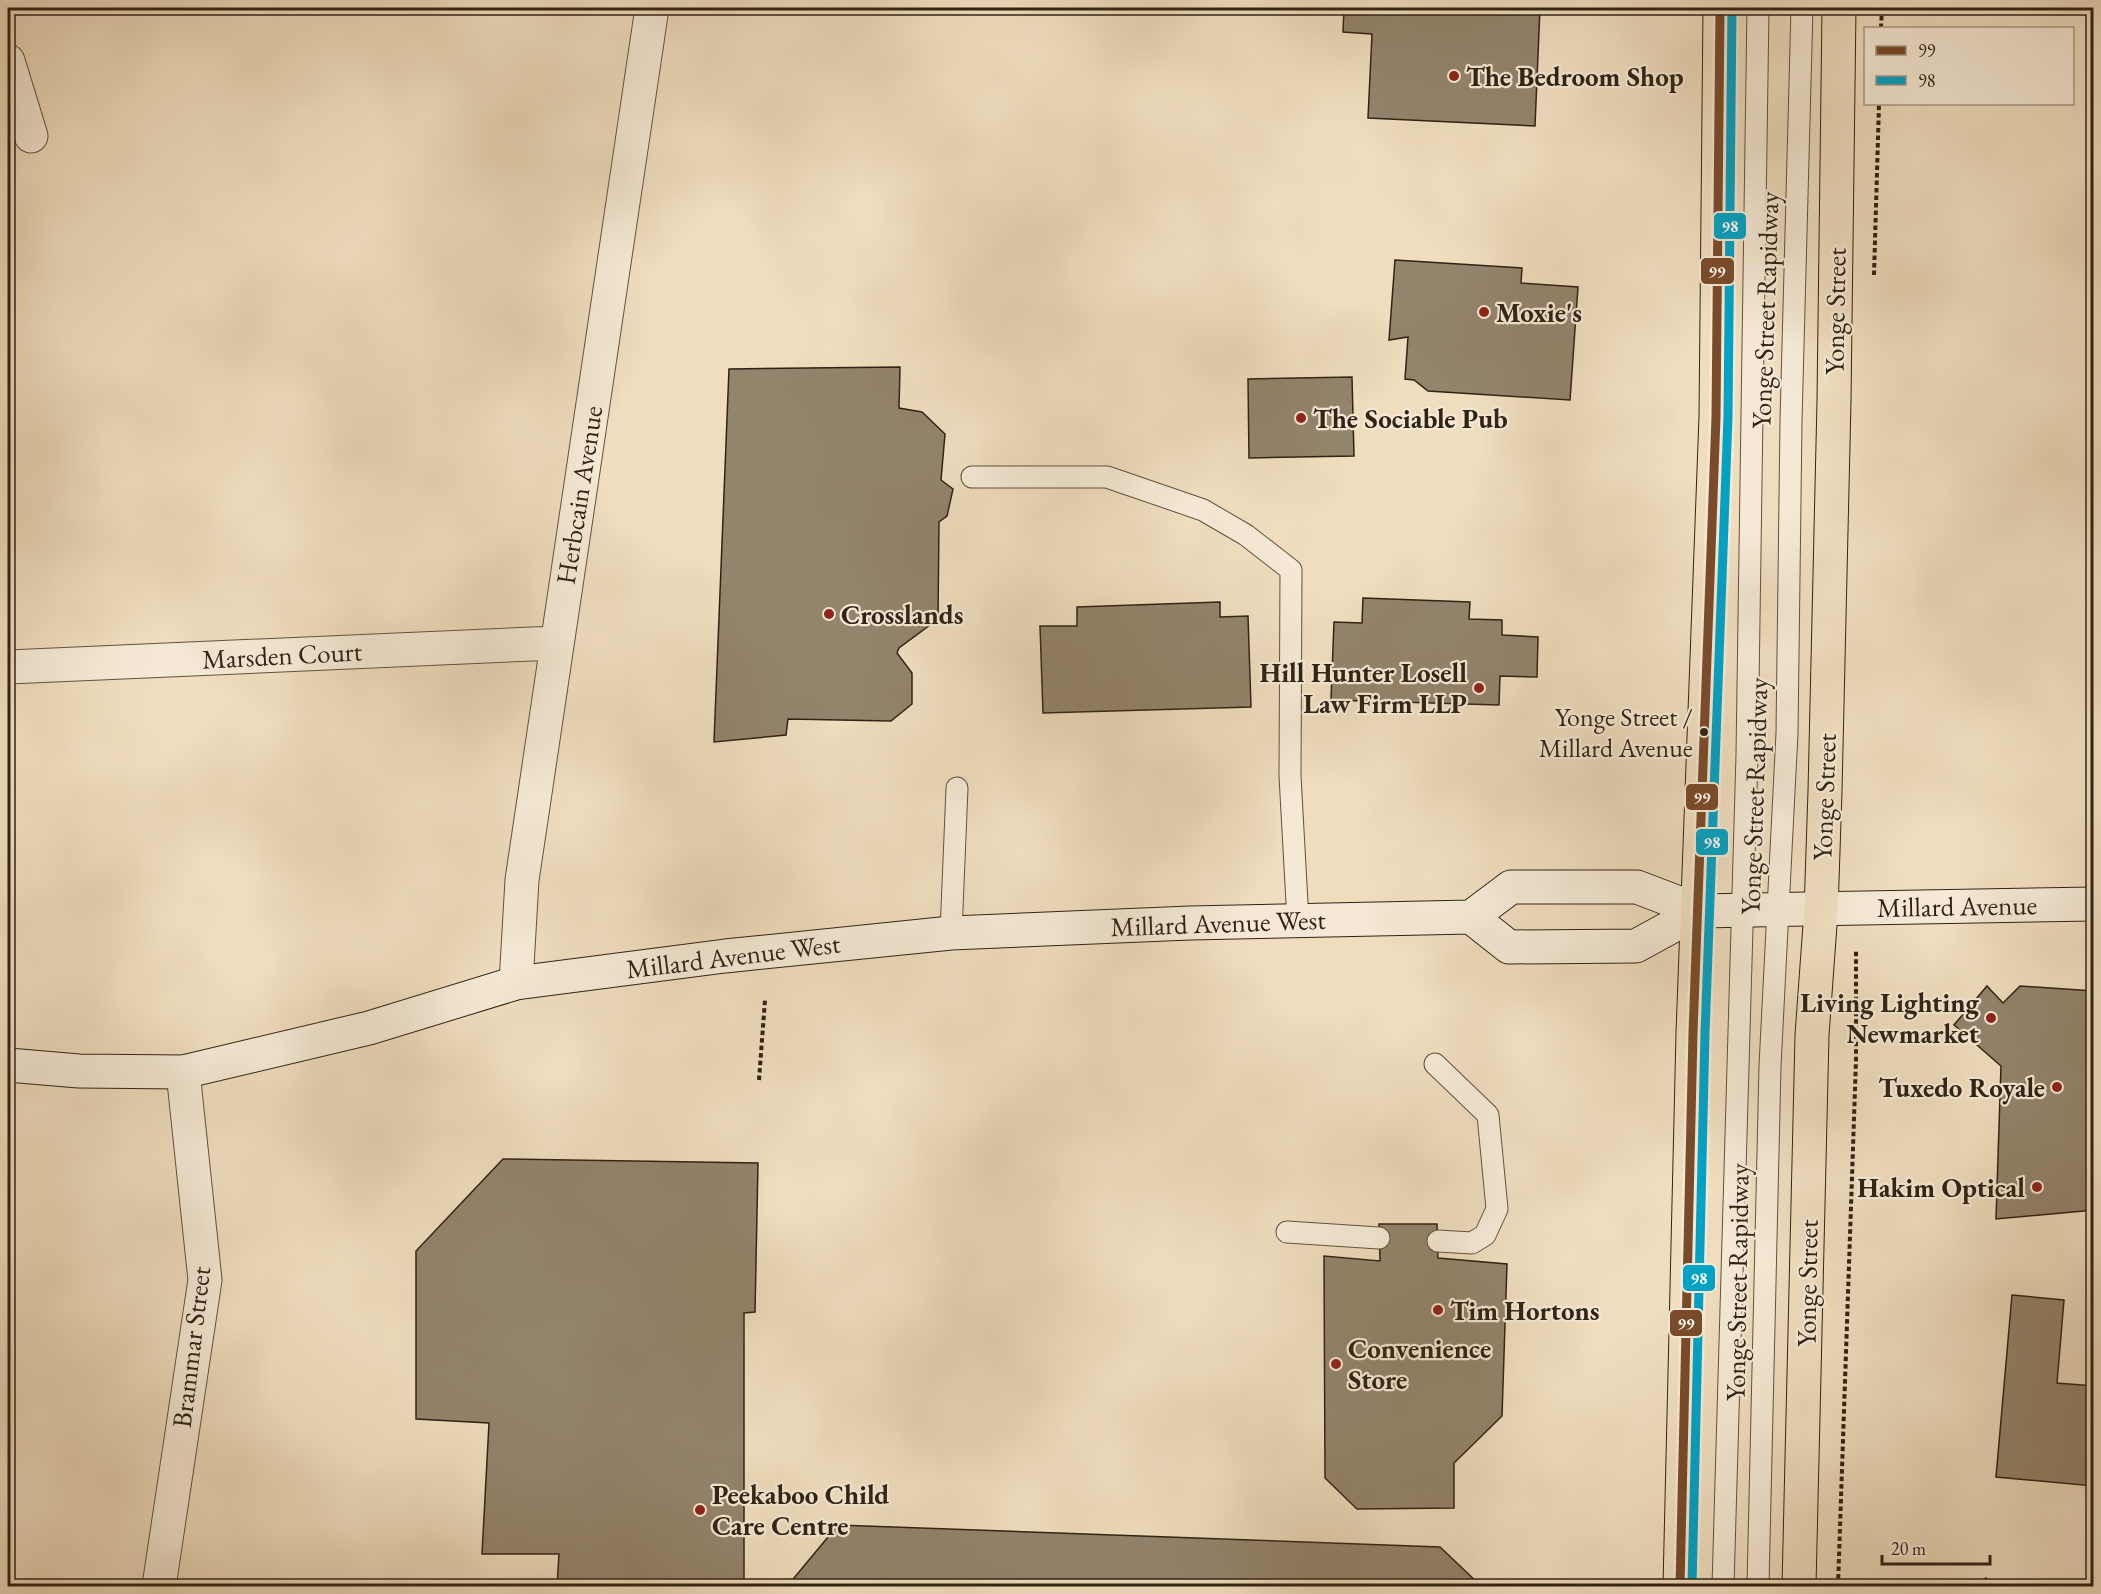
<svg xmlns="http://www.w3.org/2000/svg" width="2101" height="1594" viewBox="0 0 2101 1594" font-family="'EB Garamond',serif">
	<style>
		.building { fill: #93846c; stroke: #302314; stroke-width: 1.5 }
		.lines { fill: none; stroke-linecap: round; stroke-linejoin: round }
		.lane-casing { stroke: #60523e; stroke-width: 23 }
		.street-casing { stroke: #60523e; stroke-width: 35 }
		.secondary-casing { stroke: #302314; stroke-width: 35 }
		.primary-casing { stroke: #302314; stroke-width: 35 }
		.path { stroke: #302314; stroke-width: 4; stroke-dasharray: 4.5 3; stroke-linecap: butt }
		.lane { stroke: #f5e9d5; stroke-width: 21 }
		.street { stroke: #f5e9d5; stroke-width: 33 }
		.secondary { stroke: #f5e9d5; stroke-width: 33 }
		.primary { stroke: #efddbe; stroke-width: 33 }
		.bus-1-casing { stroke: #f5e9d5; stroke-width: 14 }
		.bus-2-casing { stroke: #f5e9d5; stroke-width: 14 }
		.bus-1 { stroke: #7a4b2a; stroke-width: 9 }
		.bus-2 { stroke: #02a2c5; stroke-width: 9 }
		.poi-dot { fill: #8f2418; stroke: #f5e9d5; stroke-width: 2 }
		.bus-dot { fill: #302314; stroke: #f5e9d5; stroke-width: 2 }
		.labels { text-anchor: middle; dominant-baseline: central; stroke-width: 4.5; stroke-linejoin: round; paint-order: stroke }
		.bus-label { font-size: 26px; fill: #302314; stroke: #f5e9d5; text-anchor: end }
		.poi-label { font-size: 27px; font-weight: bold; fill: #302314; stroke: #f5e9d5; text-anchor: start }
		.street-label { font-size: 27px; fill: #302314; stroke: #f5e9d5 }
		.line-badge { stroke: #f5e9d5; stroke-width: 2 }
		.badge-label { font-size: 16px; text-anchor: middle; font-weight: bold; fill: #fff }
	</style>
	<rect width="100%" height="100%" fill="#efddbe"/>
	<filter id="stains"><feTurbulence type="fractalNoise" baseFrequency=".00333" numOctaves="4"/><feColorMatrix values="0 0 0 0 .2 0 0 0 0 .09 0 0 0 0 .02 0 0 0 .5 -.17"/></filter>
	<radialGradient id="worn" r=".72"><stop offset=".6" stop-color="#630" stop-opacity="0"/><stop offset="1" stop-color="#630" stop-opacity=".3"/></radialGradient>
	<!-- building -->
	<path class="building" d="M 1344,8 L 1540,8 L 1535,126 L 1368,118 L 1372,34 L 1343,32 Z
		M 1395,260 L 1522,268 L 1521,283 L 1578,287 L 1570,400 L 1428,391 L 1414,380 L 1405,379 L 1408,337 L 1389,340 Z
		M 900,367 L 899,408 L 922,412 L 945,434 L 941,480 L 953,489 L 947,516 L 939,522 L 938,619 L 899,648 L 897,653 L 912,673 L 912,704 L 891,721 L 788,719 L 786,735 L 714,742 L 729,369 Z
		M 1352,377 L 1354,456 L 1249,458 L 1248,379 Z
		M 1363,598 L 1470,602 L 1469,619 L 1502,620 L 1502,635 L 1538,637 L 1537,677 L 1500,676 L 1499,705 L 1331,700 L 1334,622 L 1362,623 Z
		M 1220,602 L 1220,617 L 1248,616 L 1251,707 L 1043,713 L 1040,626 L 1077,626 L 1077,607 Z
		M 1987,986 L 2003,1003 L 2020,986 L 2094,991 L 2094,1210 L 1996,1219 L 2001,1066 L 1954,1025 Z
		M 503,1159 L 758,1163 L 755,1312 L 744,1313 L 744,1586 L 789,1584 L 838,1525 L 1440,1547 L 1481,1586 L 557,1586 L 559,1554 L 482,1554 L 489,1423 L 416,1419 L 416,1251 Z
		M 1379,1224 L 1437,1224 L 1438,1258 L 1507,1264 L 1502,1416 L 1454,1463 L 1454,1508 L 1357,1509 L 1325,1478 L 1324,1256 L 1380,1261 Z
		M 2012,1295 L 2064,1300 L 2057,1383 L 2094,1386 L 2094,1486 L 1996,1477 Z
		M 1986,1578 L 1991,1586 L 1970,1586 Z"/>
	<g class="lines">
		<!-- lane casing -->
		<g class="lane-casing">
			<path id="lane" d="M 972,477 L 1107,477 L 1203,510 L 1246,535 L 1291,570 L 1290,776 L 1298,921
				M 951,933 L 957,788
				M 1435,1064 L 1488,1115 L 1497,1209 L 1485,1235 L 1472,1243 L 1438,1241
				M 1287,1232 L 1379,1238
				M 1723,1586 L 1747,755 L 1758,8
				M 1758,1586 L 1770,1066 L 1787,733 L 1791,421 L 1802,8"/>
		</g>
		<!-- street casing -->
		<g class="street-casing">
			<path id="street" d="M 8,61 L 31,136
				M 8,667 L 556,643
				M 516,983 L 522,880 L 652,8
				M 159,1586 L 205,1280 L 183,1072"/>
		</g>
		<!-- secondary casing -->
		<g class="secondary-casing">
			<path id="secondary" d="M 1471,917 L 1509,947 L 1636,946 L 1700,911
				M 8,1065 L 79,1071 L 183,1072 L 369,1028 L 516,983 L 725,956 L 951,933 L 1190,923 L 1471,917 L 1511,887 L 1637,887 L 1700,911 L 2094,904"/>
		</g>
		<!-- primary casing -->
		<g class="primary-casing">
			<path id="primary" d="M 1680,1586 L 1693,1033 L 1716,417 L 1720,8
				M 1799,1586 L 1812,1035 L 1821,911 L 1825,791 L 1834,401 L 1839,8"/>
		</g>
		<!-- path -->
		<path class="path" d="M 1881,28 L 1882,8
			M 1874,275 L 1879,104
			M 759,1080 L 765,1000
			M 1838,1586 L 1856,1060 L 1856,949"/>
		<!-- lane -->
		<use href="#lane" class="lane"/>
		<!-- street -->
		<use href="#street" class="street"/>
		<!-- secondary -->
		<use href="#secondary" class="secondary"/>
		<!-- primary -->
		<use href="#primary" class="primary"/>
		<!-- bus-1 casing -->
		<g class="bus-1-casing">
			<path id="bus-1" d="M 1680,1586 L 1693,1033 L 1716,417 L 1720,8"/>
		</g>
		<!-- bus-2 casing -->
		<g class="bus-2-casing">
			<path id="bus-2" d="M 1692,1586 L 1705,1033 L 1728,417 L 1732,8"/>
		</g>
		<!-- bus-1 -->
		<use href="#bus-1" class="bus-1"/>
		<!-- bus-2 -->
		<use href="#bus-2" class="bus-2"/>
	</g>
	<!-- markers -->
	<g class="poi-dot">
		<circle cx="1454" cy="76" r="6"/>
		<circle cx="1484" cy="312" r="6"/>
		<circle cx="1301" cy="418" r="6"/>
		<circle cx="829" cy="614" r="6"/>
		<circle cx="1479" cy="688" r="6"/>
		<circle cx="1991" cy="1018" r="6"/>
		<circle cx="2057" cy="1087" r="6"/>
		<circle cx="2037" cy="1187" r="6"/>
		<circle cx="1438" cy="1310" r="6"/>
		<circle cx="1336" cy="1364" r="6"/>
		<circle cx="700" cy="1510" r="6"/>
	</g>
	<circle class="bus-dot" cx="1704" cy="732" r="5"/>
	<g class="labels">
		<!-- bus labels -->
		<g class="bus-label">
			<text x="1693" y="717">Yonge Street /<tspan x="1693" dy="31">Millard Avenue</tspan></text>
		</g>
		<!-- poi labels -->
		<g class="poi-label">
			<text x="1466" y="76">The Bedroom Shop</text>
			<text x="1496" y="312">Moxie's</text>
			<text x="1313" y="418">The Sociable Pub</text>
			<text x="841" y="614">Crosslands</text>
			<text x="1467" y="672" text-anchor="end">Hill Hunter Losell<tspan x="1467" dy="31">Law Firm LLP</tspan></text>
			<text x="1979" y="1002" text-anchor="end">Living Lighting<tspan x="1979" dy="31">Newmarket</tspan></text>
			<text x="2045" y="1087" text-anchor="end">Tuxedo Royale</text>
			<text x="2025" y="1187" text-anchor="end">Hakim Optical</text>
			<text x="1450" y="1310">Tim Hortons</text>
			<text x="1348" y="1348">Convenience<tspan x="1348" dy="31">Store</tspan></text>
			<text x="712" y="1494">Peekaboo Child<tspan x="712" dy="31">Care Centre</tspan></text>
		</g>
		<!-- street labels -->
		<g class="street-label">
			<text transform="translate(1765 310) rotate(-88)">Yonge Street Rapidway</text>
			<text transform="translate(1835 311) rotate(-89)">Yonge Street</text>
			<text transform="translate(579 495) rotate(-81)">Herbcain Avenue</text>
			<text transform="translate(282 655) rotate(-3)">Marsden Court</text>
			<text transform="translate(1754 796) rotate(-88)">Yonge Street Rapidway</text>
			<text transform="translate(1824 797) rotate(-88)">Yonge Street</text>
			<text transform="translate(1957 906) rotate(-1)">Millard Avenue</text>
			<text transform="translate(1218 923) rotate(-2)">Millard Avenue West</text>
			<text transform="translate(733 956) rotate(-7)">Millard Avenue West</text>
			<text transform="translate(1737 1282) rotate(-89)">Yonge Street Rapidway</text>
			<text transform="translate(1807 1283) rotate(-89)">Yonge Street</text>
			<text transform="translate(191 1347) rotate(-83)">Brammar Street</text>
		</g>
	</g>
	<g class="line-badge">
		<rect x="1713" y="212" width="34" height="28" rx="6" fill="#02a2c5"/>
		<rect x="1700" y="257" width="35" height="28" rx="6" fill="#7a4b2a"/>
		<rect x="1685" y="783" width="34" height="28" rx="6" fill="#7a4b2a"/>
		<rect x="1695" y="828" width="34" height="28" rx="6" fill="#02a2c5"/>
		<rect x="1682" y="1264" width="34" height="28" rx="6" fill="#02a2c5"/>
		<rect x="1669" y="1309" width="34" height="28" rx="6" fill="#7a4b2a"/>
	</g>
	<g class="badge-label">
		<text x="1730" y="232">98</text>
		<text x="1717" y="277">99</text>
		<text x="1702" y="803">99</text>
		<text x="1712" y="848">98</text>
		<text x="1699" y="1284">98</text>
		<text x="1686" y="1329">99</text>
	</g>
	<!-- margin -->
	<rect width="2101" height="1594" fill="none" stroke="#efddbe" stroke-width="30"/>
	<rect x="9" y="9" width="2083" height="1576" fill="none" stroke="#302314" stroke-width="3"/>
	<rect x="15" y="15" width="2071" height="1564" fill="none" stroke="#302314" stroke-width="1.5"/>
	<!-- legend -->
	<rect x="1864" y="27" width="210" height="78" fill="#f5e9d5" stroke="#a69a88" stroke-width="1.5"/>
	<rect x="1876" y="46" width="30" height="9" fill="#7a4b2a" stroke="#a69a88" stroke-width="1.5"/>
	<text x="1918" y="57" font-size="18" fill="#302314">99</text>
	<rect x="1876" y="76" width="30" height="9" fill="#02a2c5" stroke="#a69a88" stroke-width="1.5"/>
	<text x="1918" y="87" font-size="18" fill="#302314">98</text>
	<!-- scale -->
	<path d="M1882 1555v9h108v-9" fill="none" stroke="#302314" stroke-width="3"/>
	<text x="1891" y="1555" font-size="18" fill="#302314" stroke="#f5e9d5" stroke-width="4.5" paint-order="stroke">20 m</text>
	<rect width="100%" height="100%" filter="url(#stains)"/>
	<rect width="100%" height="100%" fill="url(#worn)"/>
</svg>
